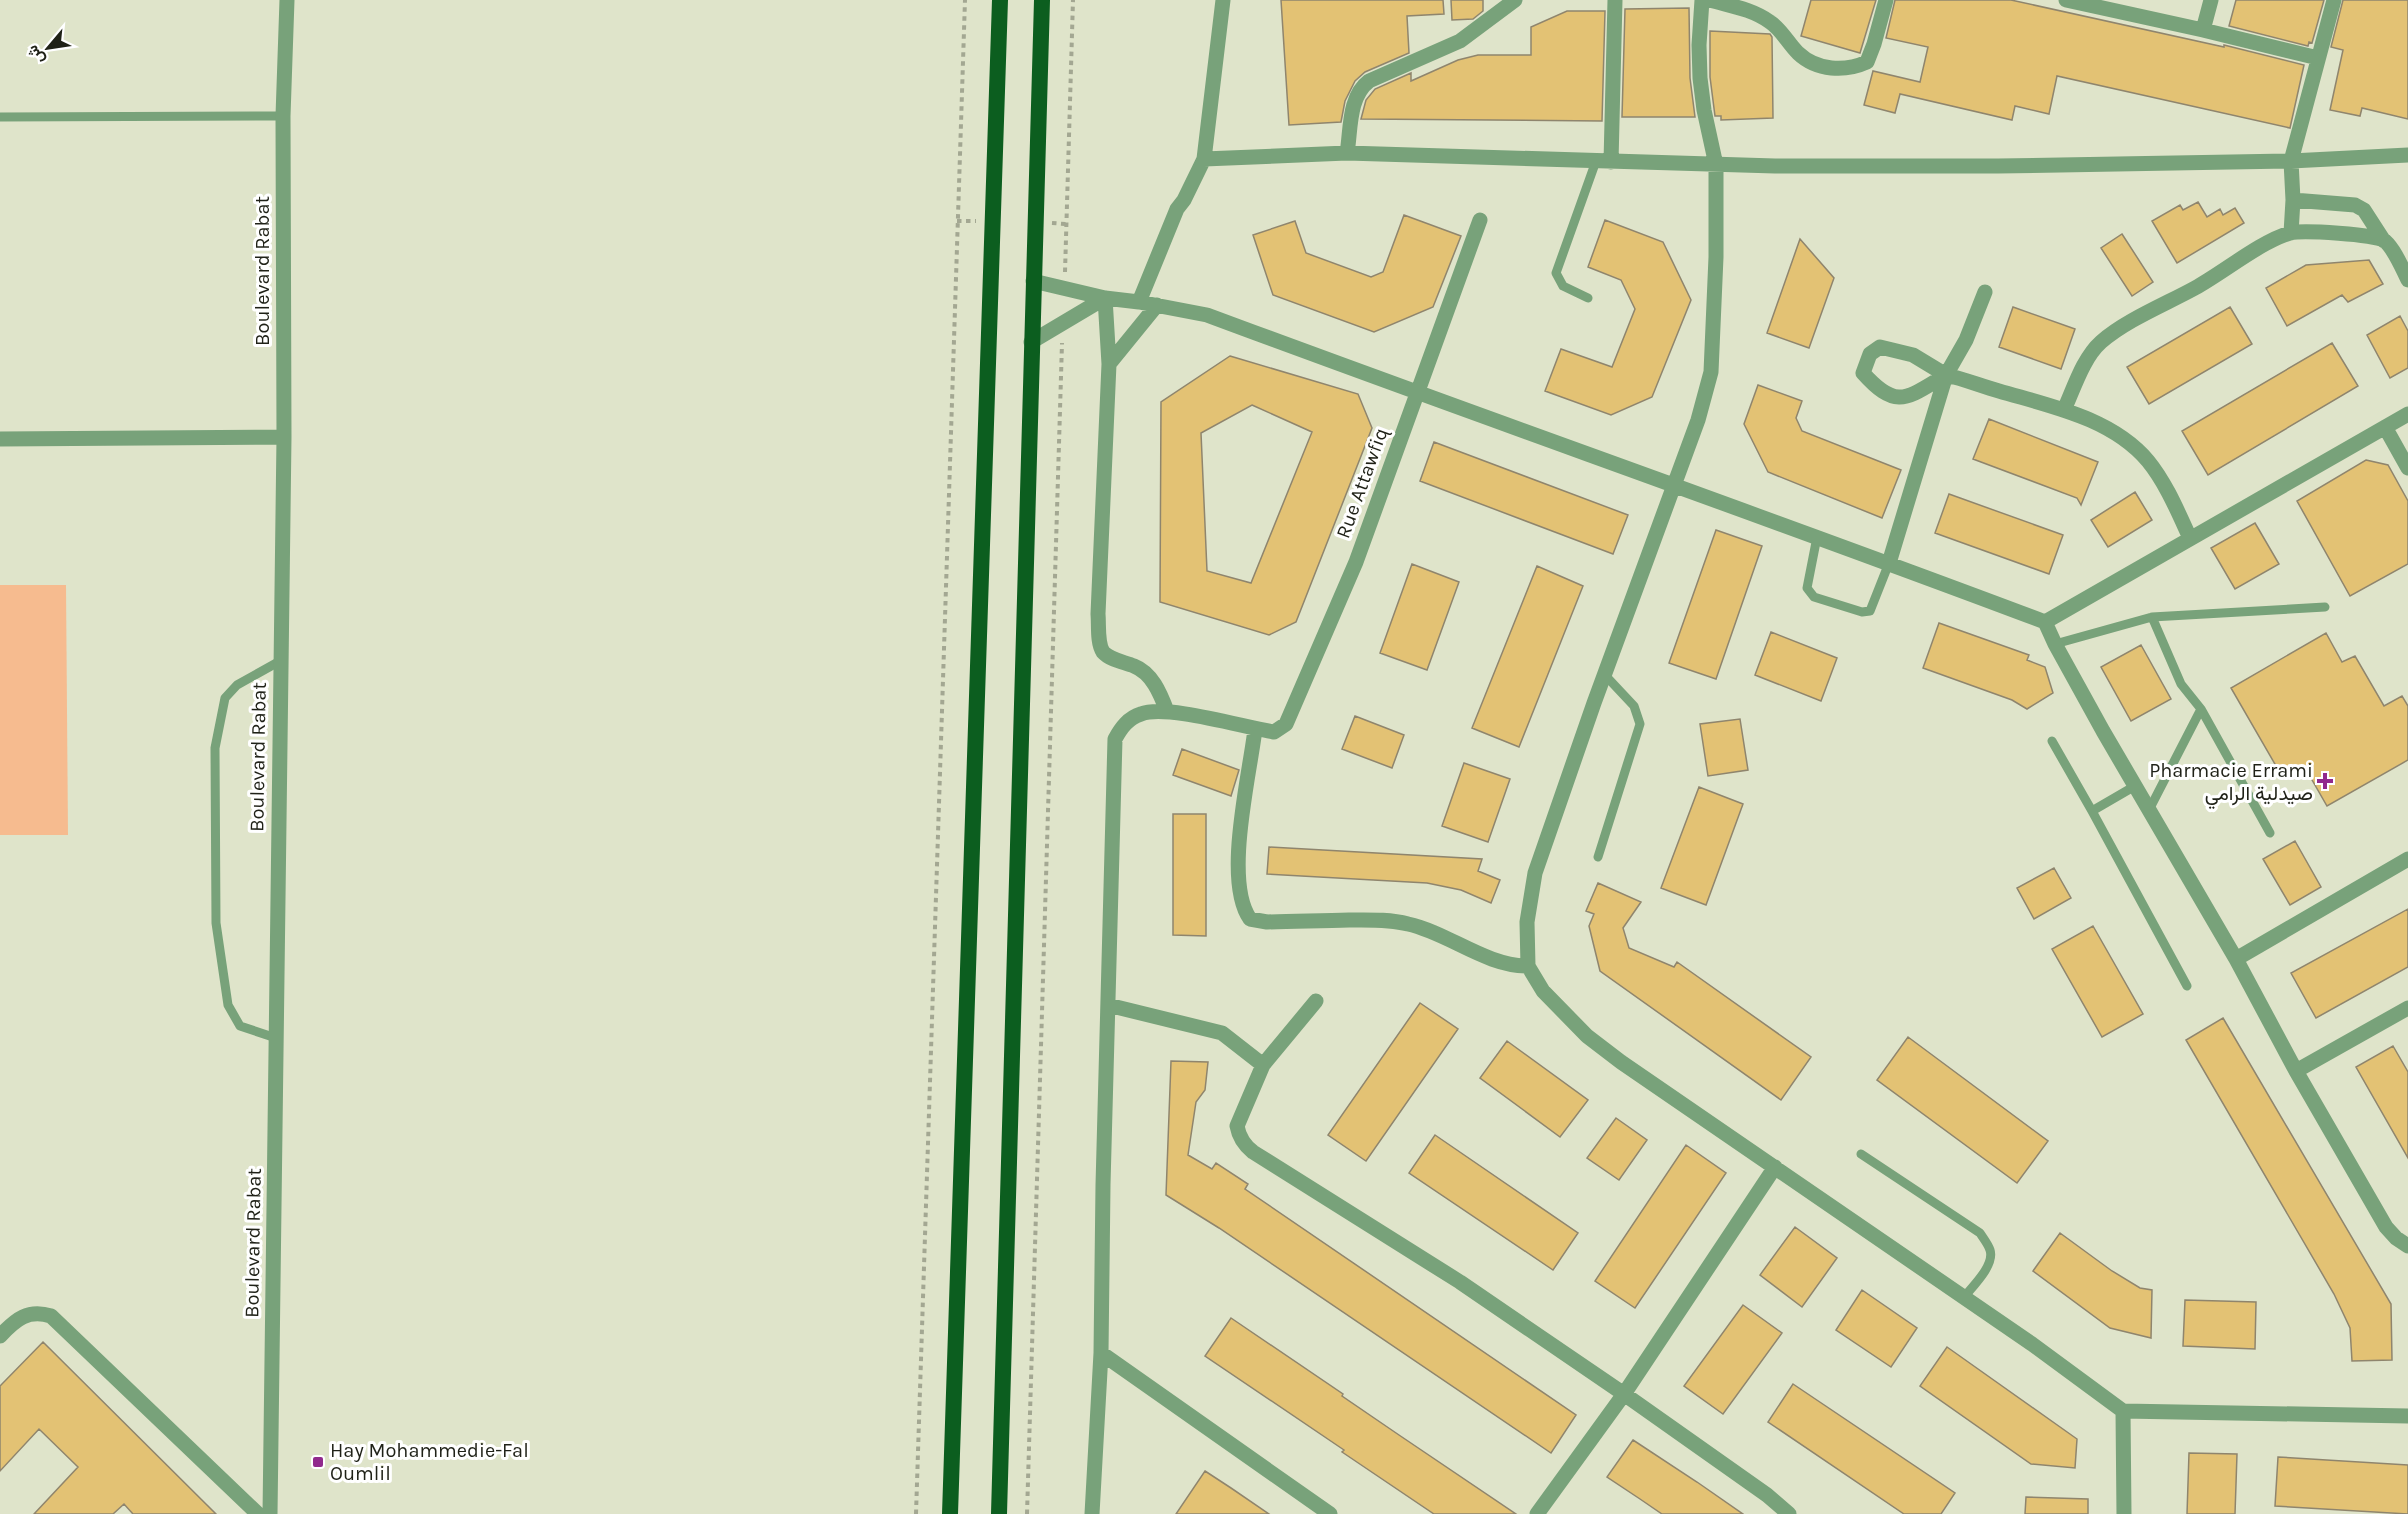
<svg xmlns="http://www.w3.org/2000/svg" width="2408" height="1514" viewBox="0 0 2408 1514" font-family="Karla,Vazirmatn,sans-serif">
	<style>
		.green { fill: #f6bb8f }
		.building { fill: #e3c274; stroke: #8f856d; stroke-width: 1.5; fill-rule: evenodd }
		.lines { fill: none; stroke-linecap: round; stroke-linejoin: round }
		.path { stroke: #a3a792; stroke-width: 4; stroke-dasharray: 4.5 4.5; stroke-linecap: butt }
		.service { stroke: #78a27a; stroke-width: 9 }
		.minor { stroke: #78a27a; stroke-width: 15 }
		.trunk { stroke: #0c5e1f; stroke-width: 16 }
		.poi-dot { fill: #91298d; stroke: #fff; stroke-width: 2 }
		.labels { text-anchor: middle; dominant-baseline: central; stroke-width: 6; stroke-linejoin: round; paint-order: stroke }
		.street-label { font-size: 20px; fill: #1f2117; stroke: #fff }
		.poi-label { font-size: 20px; fill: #1f2117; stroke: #fff; text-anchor: end }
	</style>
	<rect width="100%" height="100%" fill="#dfe4ca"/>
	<!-- green -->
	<path class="green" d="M 0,585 L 66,585 L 68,835 L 0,835 Z"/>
	<!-- building -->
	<path class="building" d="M 1281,0 L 1443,0 L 1444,14 L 1407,16 L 1409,53 L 1365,72 L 1355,81 L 1345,101 L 1341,122 L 1289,125 Z
		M 1451,0 L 1483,0 L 1483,11 L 1473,19 L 1452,20 Z
		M 1811,0 L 1876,0 L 1860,53 L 1801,36 Z
		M 1895,0 L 2011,0 L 2224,47 L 2224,45 L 2304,65 L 2290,128 L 2057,76 L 2049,114 L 2015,106 L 2012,120 L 1900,94 L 1895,113 L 1864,105 L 1873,71 L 1920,82 L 1928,47 L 1886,38 Z
		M 2236,0 L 2324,0 L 2312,43 L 2309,42 L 2308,46 L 2229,26 Z
		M 2343,0 L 2408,0 L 2408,119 L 2362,108 L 2360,116 L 2330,110 L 2343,50 L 2331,47 Z
		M 1689,8 L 1690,78 L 1695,117 L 1622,117 L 1625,9 Z
		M 1567,11 L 1605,11 L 1602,121 L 1361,119 L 1366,100 L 1375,89 L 1411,73 L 1411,81 L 1458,60 L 1478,55 L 1531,55 L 1531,27 Z
		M 1710,31 L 1770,34 L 1772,37 L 1773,118 L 1721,120 L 1721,116 L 1715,116 L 1710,77 Z
		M 2198,202 L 2207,217 L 2220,209 L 2223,215 L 2235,208 L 2244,223 L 2177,263 L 2152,221 L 2180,205 L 2183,210 Z
		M 1404,215 L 1461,236 L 1433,307 L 1374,332 L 1273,295 L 1253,235 L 1295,221 L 1306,253 L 1371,277 L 1383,272 Z
		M 1605,220 L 1663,242 L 1691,300 L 1652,397 L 1611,415 L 1545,391 L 1561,349 L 1612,367 L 1635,309 L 1621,280 L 1588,267 Z
		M 2122,234 L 2153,282 L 2132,296 L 2101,248 Z
		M 1800,239 L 1834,278 L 1809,348 L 1767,333 Z
		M 2369,260 L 2383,284 L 2348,302 L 2342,295 L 2287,326 L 2266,288 L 2306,265 Z
		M 2013,307 L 2075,329 L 2061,369 L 1999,347 Z
		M 2230,307 L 2252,344 L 2149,404 L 2127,367 Z
		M 2400,316 L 2408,331 L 2408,368 L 2390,378 L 2367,335 Z
		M 2332,343 L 2358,386 L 2208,475 L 2182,431 Z
		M 1230,356 L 1358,394 L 1372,428 L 1296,622 L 1269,635 L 1160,602 L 1161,402 ZM 1252,405 L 1312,432 L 1251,583 L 1207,571 L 1201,433 Z
		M 1758,385 L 1802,401 L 1796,418 L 1802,431 L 1901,470 L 1882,518 L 1768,472 L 1744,424 Z
		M 1989,419 L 2098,462 L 2081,505 L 2077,498 L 1973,459 Z
		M 1434,442 L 1628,515 L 1613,554 L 1420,481 Z
		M 2366,460 L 2388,465 L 2408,501 L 2408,564 L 2350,596 L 2297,501 Z
		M 2135,492 L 2152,520 L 2108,547 L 2091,520 Z
		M 1949,494 L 2063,535 L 2049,574 L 1935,533 Z
		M 2255,523 L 2279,564 L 2235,589 L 2211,548 Z
		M 1716,530 L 1762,546 L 1716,679 L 1669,663 Z
		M 1412,564 L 1459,582 L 1427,670 L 1380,653 Z
		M 1537,566 L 1583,586 L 1519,747 L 1472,728 Z
		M 1939,623 L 2029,655 L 2027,660 L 2045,667 L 2053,693 L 2027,709 L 2012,700 L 1923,668 Z
		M 1771,632 L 1837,658 L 1821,701 L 1755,675 Z
		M 2326,633 L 2342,662 L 2355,656 L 2384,706 L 2402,696 L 2408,706 L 2408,760 L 2327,806 L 2304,766 L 2283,778 L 2231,688 Z
		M 2141,645 L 2171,699 L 2131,721 L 2101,667 Z
		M 1355,716 L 1404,735 L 1392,768 L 1342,749 Z
		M 1740,719 L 1748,770 L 1708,776 L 1700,724 Z
		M 1182,749 L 1239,770 L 1231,796 L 1173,775 Z
		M 1464,763 L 1510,779 L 1488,842 L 1442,826 Z
		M 1699,787 L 1743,804 L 1706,905 L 1661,888 Z
		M 1173,814 L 1206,814 L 1206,936 L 1173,935 Z
		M 2295,841 L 2321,887 L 2290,905 L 2263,859 Z
		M 1269,847 L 1482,859 L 1478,871 L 1500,880 L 1491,903 L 1461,890 L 1427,883 L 1267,874 Z
		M 2054,868 L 2071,898 L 2034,919 L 2017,888 Z
		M 1598,883 L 1641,902 L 1623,928 L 1629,948 L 1674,967 L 1677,962 L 1811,1057 L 1781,1100 L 1600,971 L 1589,926 L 1594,914 L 1586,911 Z
		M 2408,909 L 2408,967 L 2316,1018 L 2291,973 Z
		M 2093,926 L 2143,1014 L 2102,1037 L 2052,949 Z
		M 1420,1003 L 1458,1029 L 1366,1161 L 1328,1135 Z
		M 2223,1018 L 2391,1304 L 2392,1360 L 2352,1361 L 2350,1328 L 2334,1294 L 2186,1040 Z
		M 1908,1037 L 2048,1141 L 2017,1183 L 1877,1080 Z
		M 1507,1041 L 1588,1100 L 1560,1137 L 1480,1078 Z
		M 2393,1046 L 2408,1072 L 2408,1158 L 2356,1067 Z
		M 1171,1061 L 1208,1062 L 1205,1090 L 1196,1102 L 1188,1155 L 1212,1169 L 1216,1163 L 1248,1184 L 1245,1189 L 1576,1415 L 1551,1453 L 1219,1228 L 1166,1195 Z
		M 1616,1118 L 1647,1140 L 1619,1180 L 1587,1158 Z
		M 1435,1135 L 1578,1233 L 1553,1270 L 1409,1173 Z
		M 1686,1145 L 1726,1173 L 1635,1308 L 1595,1281 Z
		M 1795,1227 L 1837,1258 L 1802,1307 L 1760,1275 Z
		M 2060,1233 L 2112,1271 L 2140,1288 L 2152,1290 L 2151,1338 L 2110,1328 L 2033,1271 Z
		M 1862,1290 L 1917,1328 L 1891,1367 L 1836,1330 Z
		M 2185,1300 L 2256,1302 L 2255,1349 L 2183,1346 Z
		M 1743,1305 L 1782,1333 L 1723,1414 L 1684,1386 Z
		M 1231,1318 L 1343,1394 L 1342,1396 L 1399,1435 L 1516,1514 L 1434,1514 L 1342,1452 L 1344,1450 L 1205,1356 Z
		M 43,1342 L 216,1514 L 133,1514 L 124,1504 L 113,1514 L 34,1514 L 78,1467 L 39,1429 L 0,1471 L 0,1386 Z
		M 1947,1347 L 2077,1439 L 2075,1468 L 2031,1464 L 1920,1386 Z
		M 1793,1384 L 1955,1493 L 1941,1514 L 1904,1514 L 1768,1422 Z
		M 1633,1440 L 1697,1482 L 1743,1514 L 1662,1514 L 1640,1499 L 1607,1477 Z
		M 2189,1453 L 2237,1454 L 2235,1514 L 2187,1514 Z
		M 2278,1457 L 2408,1465 L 2408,1514 L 2275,1506 Z
		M 1205,1471 L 1231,1488 L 1269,1514 L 1176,1514 Z
		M 2026,1497 L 2088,1499 L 2088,1514 L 2025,1514 Z"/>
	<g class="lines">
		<!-- path -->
		<path class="path" d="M 957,221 L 976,221
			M 1052,223 L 1066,224
			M 1065,272 L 1073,0
			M 916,1514 L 965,0
			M 1027,1514 L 1062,343"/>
		<!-- service -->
		<path class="service" d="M 0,117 L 283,116
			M 1588,298 L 1563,286 L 1556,273 L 1596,161
			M 1817,537 L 1807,588 L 1814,597 L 1862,612 L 1870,611 L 1889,563
			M 2055,644 L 2152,617 L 2325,607
			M 2201,709 L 2270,833
			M 2052,741 L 2092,811 L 2187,986
			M 2149,810 L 2201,709 L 2181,684 L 2152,617
			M 2092,811 L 2135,786
			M 1598,857 L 1640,724 L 1634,706 L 1604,674
			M 276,1038 L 240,1026 L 228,1005 L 216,923 L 215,748 L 225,698 L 237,685 L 280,661
			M 1861,1154 L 1980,1233 C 1983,1238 1988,1244 1990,1250 C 1995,1265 1973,1286 1964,1297"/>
		<!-- minor -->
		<path class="minor" d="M 1702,0 L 1699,45 L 1700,78 L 1704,110 L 1716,165 L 1716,257 L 1711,372 L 1698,420 L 1594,703 L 1535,873 L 1527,922 L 1528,966 L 1543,991 L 1587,1036 L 1621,1062 L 2032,1344 L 2123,1411 L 2408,1416
			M 1710,0 C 1731,6 1752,9 1770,22 C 1781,29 1788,43 1798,53 C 1817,71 1845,72 1867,62 L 1874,44 L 1886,0
			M 2066,0 L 2203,30 L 2211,0
			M 2334,0 L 2291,161 L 2293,200 L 2355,205 L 2364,210 L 2384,241
			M 2203,30 L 2318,58
			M 1347,153 C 1351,130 1348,97 1369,81 L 1460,41 L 1515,0
			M 1204,159 L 1347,153 L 1775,166 L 1998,166 L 2291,161 L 2408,155
			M 1611,162 L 1615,0
			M 2291,233 L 2293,200
			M 1033,281 L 1105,298 L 1139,302 L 1207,315 C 1486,419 1767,517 2045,622 L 2055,644 L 2103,731 L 2236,959 L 2296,1071 L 2386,1227 L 2396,1238 L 2408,1246
			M 1105,298 L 1109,364 L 1098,614 C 1099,625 1097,643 1103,652 C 1110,660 1124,662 1134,666 C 1152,673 1160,693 1167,711
			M 1139,302 L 1177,209 L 1184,200 L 1204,159 L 1223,0
			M 1031,342 L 1105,298
			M 1109,364 L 1157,305
			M 1946,375 C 1907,398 1897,411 1863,373 L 1870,354 L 1880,347 L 1913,355 L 1946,375 L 1966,340 L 1985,292
			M 2064,410 C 2074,388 2083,358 2101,342 C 2126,320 2166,304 2195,288 C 2224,272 2260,242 2290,233 C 2302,230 2376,234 2385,241 C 2395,250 2402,268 2408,280
			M 2385,427 L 2408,468
			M 0,439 L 284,437
			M 1889,563 L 1946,375 C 1964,379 1981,386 1999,391 C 2050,406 2112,418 2148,461 C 2166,483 2178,512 2190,538
			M 2045,622 L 2408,414
			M 1255,729 C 1250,774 1223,881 1250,919 L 1267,922 C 1294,921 1321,921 1349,920 C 1368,920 1389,919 1408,924 C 1449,933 1485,966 1528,966
			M 2236,959 L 2408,859
			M 1316,1001 L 1263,1065 L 1237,1126 C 1239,1137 1244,1145 1253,1152 L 1460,1282 L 1624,1394 L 1767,1495 L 1789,1514
			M 1108,1005 L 1222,1033 L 1263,1065
			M 2296,1071 L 2408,1008
			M 0,1336 C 16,1319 28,1309 51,1316 L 258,1514
			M 1101,1353 L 1330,1514
			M 2123,1411 L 2124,1514
			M 270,1514 L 284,437 L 283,116 L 287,0
			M 1092,1514 L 1101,1353 L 1103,1185 L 1115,739 C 1121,728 1128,718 1141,714 C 1166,704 1243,727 1274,732 L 1286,724 L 1356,562 L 1480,220
			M 1537,1514 L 1624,1394 L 1775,1167"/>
		<!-- trunk -->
		<path class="trunk" d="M 950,1514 L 1000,0
			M 999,1514 L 1042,0"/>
	</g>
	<!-- markers -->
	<g class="poi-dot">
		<path d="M2322 772h6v6h6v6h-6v6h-6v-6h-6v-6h6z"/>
		<rect x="312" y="1456" width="12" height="12" rx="3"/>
	</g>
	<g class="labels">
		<!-- street labels -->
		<g class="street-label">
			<text transform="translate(262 271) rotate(-90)">Boulevard Rabat</text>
			<text transform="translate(1362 483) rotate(-70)">Rue Attawfiq</text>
			<text transform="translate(258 757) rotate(-89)">Boulevard Rabat</text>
			<text transform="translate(253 1243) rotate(-89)">Boulevard Rabat</text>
		</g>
		<!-- poi labels -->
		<g class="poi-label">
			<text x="2313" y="770">Pharmacie Errami<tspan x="2313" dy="23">صيدلية الرامي</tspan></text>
			<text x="330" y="1450" text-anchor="start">Hay Mohammedie-Fal<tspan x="330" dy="23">Oumlil</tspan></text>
		</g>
	</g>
	<!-- north arrow -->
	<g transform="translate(48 48) rotate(241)" stroke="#ffffff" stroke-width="4.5" paint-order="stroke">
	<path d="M0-4.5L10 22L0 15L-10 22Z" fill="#1f2117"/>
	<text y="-9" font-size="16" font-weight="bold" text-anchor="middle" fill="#1f2117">ش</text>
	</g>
</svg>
